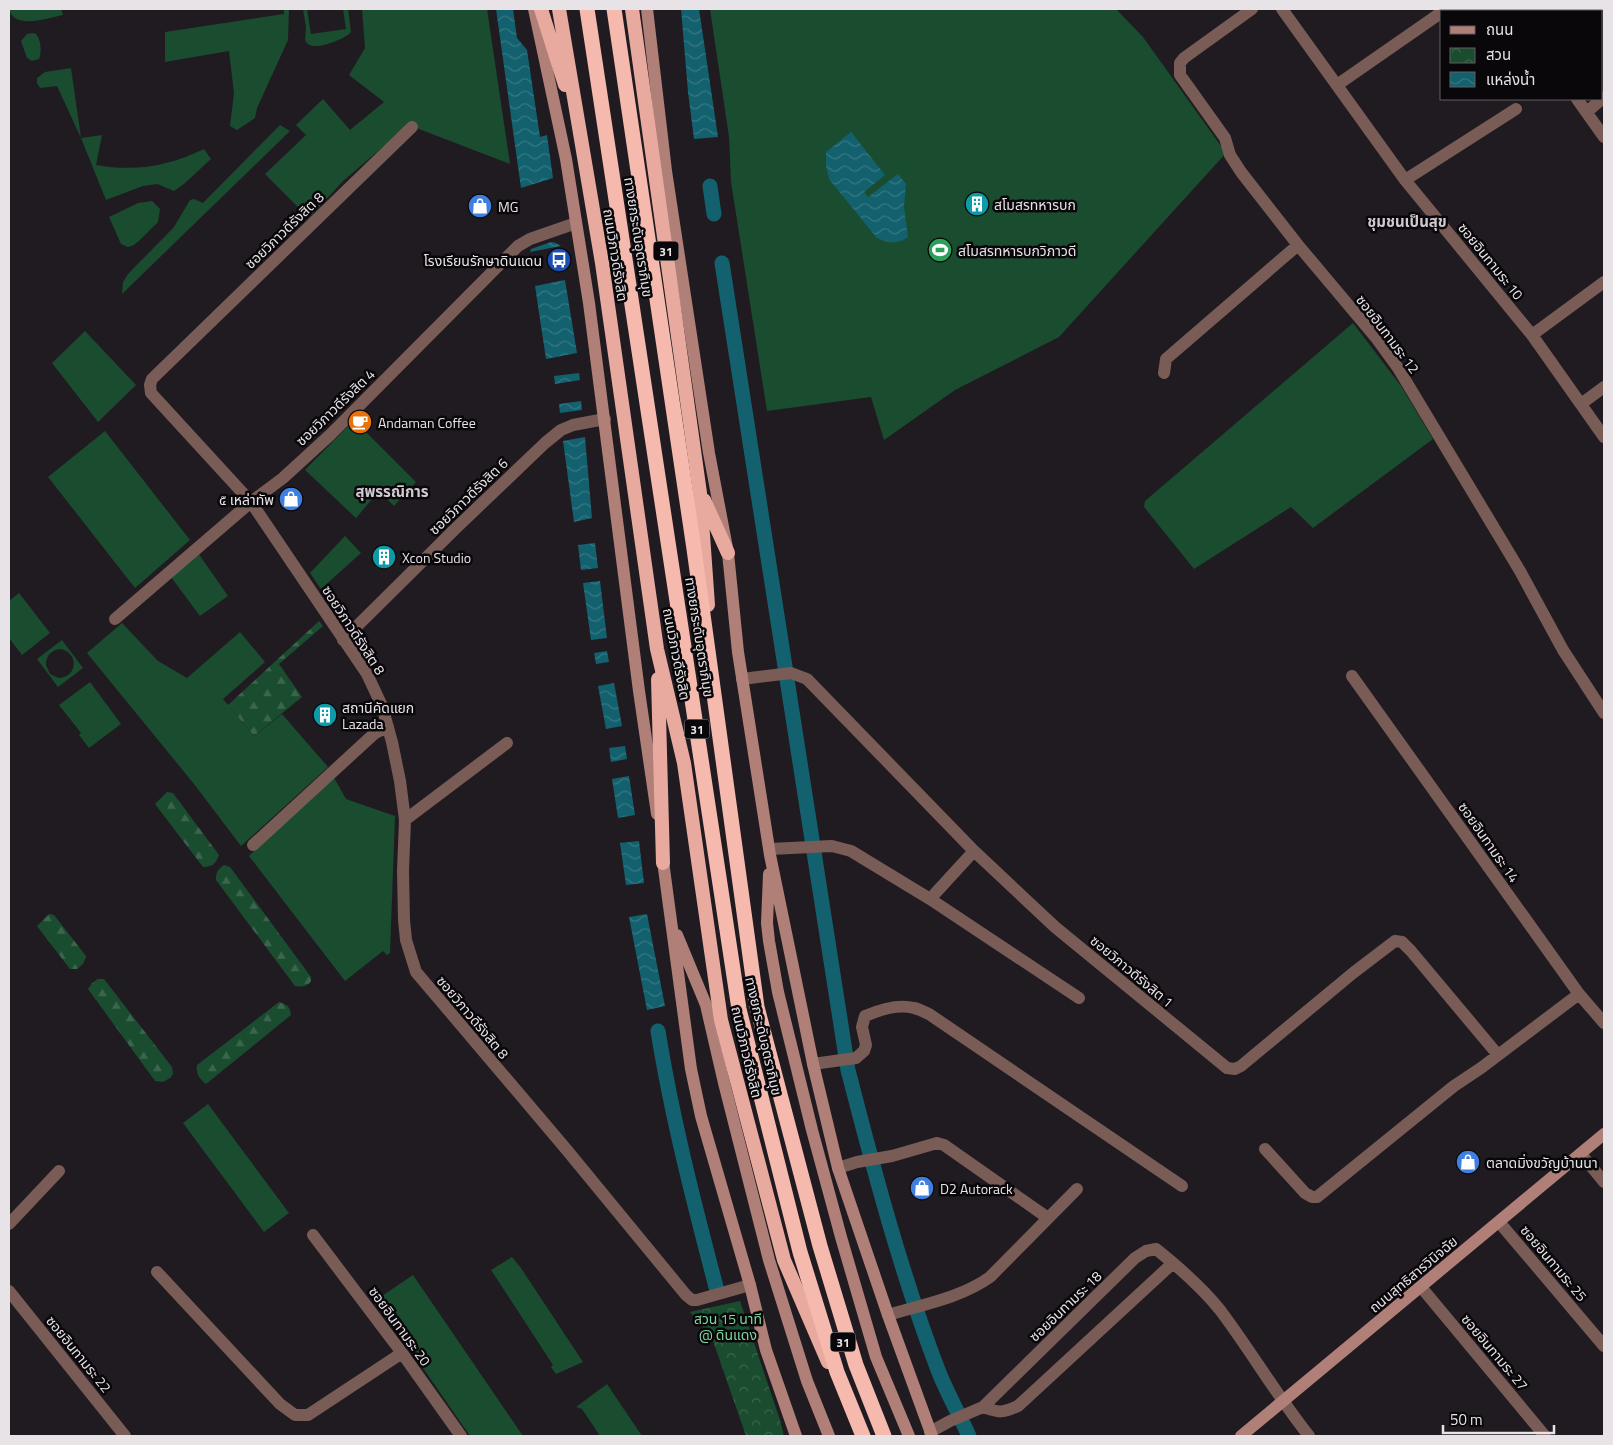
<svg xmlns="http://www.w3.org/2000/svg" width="1613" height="1445" viewBox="0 0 1613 1445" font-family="'Titillium Web','Noto Sans Thai',sans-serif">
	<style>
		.green { fill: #1a4c2f; fill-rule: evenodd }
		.forest { fill: url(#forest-firs) }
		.park { fill: url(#park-crowns) }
		.water { fill: url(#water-waves) }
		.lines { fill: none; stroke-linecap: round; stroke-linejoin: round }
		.canal { stroke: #13616e; stroke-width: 15 }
		.minor { stroke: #7a5c56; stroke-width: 12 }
		.secondary { stroke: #b07f77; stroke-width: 12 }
		.trunk { stroke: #e8aa9f; stroke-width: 14 }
		.motorway { stroke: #f6b9ae; stroke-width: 15 }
		.labels { text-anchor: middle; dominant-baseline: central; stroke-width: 5; stroke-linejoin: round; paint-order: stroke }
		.shield { fill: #090709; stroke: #a4a1a4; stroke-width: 1 }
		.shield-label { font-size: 12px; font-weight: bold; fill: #e7e3e7 }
		.poi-label { font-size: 14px; fill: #e7e3e7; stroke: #090709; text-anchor: start }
		.street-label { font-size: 14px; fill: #e7e3e7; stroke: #090709 }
		.park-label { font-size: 14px; fill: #7cd79d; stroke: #090709 }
		.neighbourhood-label { font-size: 15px; font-weight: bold; fill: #d1c9d1; stroke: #090709 }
	</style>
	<defs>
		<pattern id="forest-firs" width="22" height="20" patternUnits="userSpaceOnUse" patternTransform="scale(1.25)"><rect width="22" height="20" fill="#1a4c2f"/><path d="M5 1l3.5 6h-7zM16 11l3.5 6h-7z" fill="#3b664d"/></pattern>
		<pattern id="park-crowns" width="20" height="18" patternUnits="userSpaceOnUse" patternTransform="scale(1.25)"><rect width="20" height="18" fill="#1a4c2f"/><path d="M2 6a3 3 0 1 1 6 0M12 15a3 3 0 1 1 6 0" fill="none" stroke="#3b664d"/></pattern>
		<pattern id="water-waves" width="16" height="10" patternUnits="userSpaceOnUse" patternTransform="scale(1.25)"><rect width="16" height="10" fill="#13616e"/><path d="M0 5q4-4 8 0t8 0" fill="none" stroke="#357883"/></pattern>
	</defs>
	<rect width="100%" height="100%" fill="#201b21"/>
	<!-- green -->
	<path class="green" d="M 9,9 L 61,9 L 63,15 C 47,18 14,30 9,9 Z
		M 284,9 L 289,9 L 288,40 L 257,108 L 255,118 L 237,130 L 230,126 L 234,93 L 229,51 L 165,62 L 165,32 L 284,14 Z
		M 303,9 L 307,9 L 311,34 L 346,29 L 343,9 L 348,9 L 351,32 C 347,38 323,47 315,46 C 310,46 307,44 305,40 L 306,27 Z
		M 362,9 L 487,9 L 510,164 L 419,129 L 411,123 L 343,181 L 309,218 L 265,174 L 306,135 L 296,125 L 323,99 L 350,130 L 384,102 L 349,75 L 365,48 Z
		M 710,9 L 1116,9 L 1143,37 L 1226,153 L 1059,337 L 955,390 L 884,440 L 871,397 L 767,411 L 731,182 L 729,137 Z
		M 33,33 L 36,34 C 41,40 42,51 39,59 L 32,61 L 27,58 L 21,41 L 27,34 Z
		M 71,68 L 81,138 L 102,135 L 96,165 C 136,172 168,166 204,149 L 211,159 L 184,184 L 174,191 L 157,184 L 143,186 L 106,200 L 81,138 L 57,86 L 40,88 L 37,83 L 37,78 L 45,72 Z
		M 280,125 L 290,131 L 122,294 L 123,282 L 128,274 L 174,227 L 190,200 L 194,199 L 203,203 Z
		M 152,201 L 160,209 L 158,222 L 141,239 L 134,245 L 128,247 L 121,244 L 109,217 L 138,203 Z
		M 1353,323 L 1401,386 L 1433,439 L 1313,528 L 1291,507 L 1194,569 L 1144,507 L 1145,501 Z
		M 85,331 L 136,385 L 98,422 L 52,363 Z
		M 349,425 L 360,426 L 416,482 L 394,506 L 379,491 L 356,518 L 305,470 Z
		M 105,431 L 190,540 L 135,588 L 48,477 Z
		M 345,536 L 361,553 L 321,589 L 310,573 Z
		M 198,553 L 228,596 L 200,616 L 171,577 Z
		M 19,593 L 50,633 L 22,655 L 9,638 L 9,601 Z
		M 122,623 L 158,661 L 187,678 L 240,632 L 265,662 L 223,699 L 254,736 L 282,714 L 328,767 L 241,846 L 194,784 L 87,653 Z
		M 62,640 L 83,668 L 58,687 L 37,659 ZM 60,649 C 79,652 78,677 59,678 L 50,674 L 46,665 C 46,656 51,650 60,649 Z
		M 90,682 L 121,724 L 89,748 L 79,735 L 81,733 L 59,705 Z
		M 333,776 L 346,799 L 395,816 L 390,953 L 387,955 L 383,951 L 345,981 L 249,856 Z
		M 208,1104 L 289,1213 L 264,1232 L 183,1123 Z
		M 512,1257 L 521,1268 L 583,1362 L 556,1374 L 551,1367 L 553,1365 L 491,1270 Z
		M 413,1275 L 523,1436 L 470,1436 L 376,1300 Z
		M 607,1384 L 642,1436 L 600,1436 L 582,1409 L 576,1407 Z"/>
	<!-- forest -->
	<path class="forest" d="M 319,621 L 323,626 L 279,664 L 302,697 L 254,736 L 228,705 Z
		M 167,792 L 173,793 L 219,855 C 216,863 213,867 203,867 L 155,804 Z
		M 224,865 L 230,867 L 311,977 L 311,981 C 307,987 302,987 295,986 L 216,880 C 216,872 218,869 224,865 Z
		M 49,914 L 54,915 L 86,956 L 83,964 L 77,969 L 70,969 L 37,926 Z
		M 98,979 L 104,979 L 172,1067 L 173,1074 L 170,1078 L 163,1082 L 155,1081 L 88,989 L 92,983 Z
		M 279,1002 C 287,1005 290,1006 291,1015 L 206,1084 C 199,1078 196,1074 197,1065 Z"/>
	<!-- park -->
	<path class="park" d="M 740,1301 L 780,1420 L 784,1436 L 746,1436 L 712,1338 L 690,1312 Z"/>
	<!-- water -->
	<path class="water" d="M 496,9 L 513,9 L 517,38 L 527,50 L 540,137 L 547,135 L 553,178 L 521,188 Z
		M 681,9 L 699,9 L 718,137 L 694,139 L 688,92 Z
		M 851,132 L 885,175 L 864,192 L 868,197 L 898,174 L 906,184 L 904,207 L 908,237 C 897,245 889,243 877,238 L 829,179 L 826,166 L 826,152 Z
		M 551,242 L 556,243 L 561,246 L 530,252 L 531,249 Z
		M 565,280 L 577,353 L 546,359 L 535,286 Z
		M 579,373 L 580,380 L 555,384 L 554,376 Z
		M 581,401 L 582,410 L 560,413 L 559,404 Z
		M 585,437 L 592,518 L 574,522 L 563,441 Z
		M 595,543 L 598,568 L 581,570 L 578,545 Z
		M 600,581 L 607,638 L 591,640 L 583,583 Z
		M 607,651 L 609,662 L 596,664 L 594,653 Z
		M 614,683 L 622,726 L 606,729 L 598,686 Z
		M 625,746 L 627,759 L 611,762 L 609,748 Z
		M 629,776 L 635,815 L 618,818 L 612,779 Z
		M 639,841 L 644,883 L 626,885 L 620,843 Z
		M 647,914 L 665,1006 L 647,1010 L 629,917 Z"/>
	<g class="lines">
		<!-- canal -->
		<path class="canal" d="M 710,186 L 714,214
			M 722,263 L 848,1070 C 874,1171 901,1273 938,1370 C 947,1393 959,1414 969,1436
			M 658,1031 C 672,1118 694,1203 716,1287"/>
		<!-- minor -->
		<path class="minor" d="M 1252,9 L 1184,58 L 1180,63 L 1180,75 L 1225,138 L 1230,155 L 1241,172 L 1298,245 L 1377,339 L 1398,368 L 1520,571 L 1563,650 L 1604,713
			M 1282,9 L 1405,180 L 1532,335 L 1604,437
			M 1514,9 L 1515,11
			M 1337,85 L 1442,12
			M 1577,99 L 1604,137
			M 1587,112 L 1604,97
			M 412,127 L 152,379 L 150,385 L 151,393 L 251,502 L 367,674 L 382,706 L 392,742 L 400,781 L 405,820 L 403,871 L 404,920 L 406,940 L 416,972 L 566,1149 L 686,1295 L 692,1300 L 697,1300 L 750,1285
			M 1405,180 L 1516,109
			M 1532,335 L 1604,282
			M 1164,373 L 1166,359 L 1298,245
			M 1581,404 L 1604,387
			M 115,619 L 251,502 L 283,478 L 330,435 L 518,246 L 530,239 L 576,223
			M 343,640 L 455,529 L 545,443 L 561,430 L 573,425 L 605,419
			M 1352,676 L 1579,994 L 1604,1023
			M 742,679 L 791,673 L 807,679 L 974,851 L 1055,927 L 1227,1068 L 1235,1069 L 1241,1066 L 1353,973 L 1395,941 L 1402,942 L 1411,951 L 1498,1055
			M 405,820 L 507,743
			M 253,845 L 375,733 L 388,727
			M 770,849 L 832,846 L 851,851 L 930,899 L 974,851
			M 930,899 L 1079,998
			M 813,1064 L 856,1058 L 864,1051 L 866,1045 L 862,1027 L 865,1016 C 879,1010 899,1004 914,1008 C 919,1009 924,1012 929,1014 L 1182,1186
			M 1265,1149 L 1305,1193 L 1312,1197 L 1317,1197 L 1454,1086 L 1481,1068 L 1579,994
			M 1581,1154 L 1604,1182
			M 838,1168 L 857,1162 L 892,1156 L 937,1143 L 944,1145 L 1048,1218
			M 1499,1222 L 1604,1346
			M 9,1224 L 59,1171
			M 313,1235 L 402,1353 L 461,1436
			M 157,1272 L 280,1404 L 295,1415 L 308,1415 L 402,1353
			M 1421,1287 L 1545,1436
			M 9,1291 L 125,1436
			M 888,1315 C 921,1305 961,1298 990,1277 L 1077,1189
			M 983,1407 C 999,1413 1003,1413 1018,1406 L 1173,1263
			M 930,1432 L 950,1421 L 983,1407 L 1135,1258 L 1146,1251 L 1156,1249 C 1176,1265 1204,1290 1220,1310 C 1251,1351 1277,1396 1309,1436"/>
		<!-- secondary -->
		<path class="secondary" d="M 534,9 L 566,159 L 589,303 L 639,691 L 657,814
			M 647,9 L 666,171 L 709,453 L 728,553 L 738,652 L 770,855 L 813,1064 L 838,1168 L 888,1315 L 932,1436
			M 662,854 L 691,1069 L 701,1116 L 750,1285 L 766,1350 L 796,1436
			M 769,874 L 767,923 L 769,941 L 778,992 L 812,1130 L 841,1237 L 876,1357 L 909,1436
			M 677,935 L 706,1005 L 724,1083 L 769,1260 L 807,1381 L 829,1436
			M 1241,1436 L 1604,1134"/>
		<!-- trunk -->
		<path class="trunk" d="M 541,9 L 565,85
			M 559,9 L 602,263 L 657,649 L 684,763 L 721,1020 L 784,1260 L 828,1362
			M 632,9 L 700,493 L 708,605
			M 704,500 L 728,553
			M 658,679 L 663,863"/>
		<!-- motorway -->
		<path class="motorway" d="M 587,9 L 739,1009 L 800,1252 L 837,1372 L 863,1436
			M 614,9 L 694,549 L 757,1007 L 820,1246 L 856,1365 L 884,1436"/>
	</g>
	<!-- icons -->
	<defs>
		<g id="building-disc" transform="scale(1.25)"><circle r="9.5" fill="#0f9aa8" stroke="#090709"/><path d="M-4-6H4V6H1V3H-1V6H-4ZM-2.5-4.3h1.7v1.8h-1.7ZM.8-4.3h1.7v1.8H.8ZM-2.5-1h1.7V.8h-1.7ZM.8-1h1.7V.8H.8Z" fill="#fff"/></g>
		<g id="shop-disc" transform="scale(1.25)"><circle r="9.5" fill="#3f7fe0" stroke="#090709"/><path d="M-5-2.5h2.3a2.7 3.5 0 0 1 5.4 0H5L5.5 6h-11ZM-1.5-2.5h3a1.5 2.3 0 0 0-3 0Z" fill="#fff"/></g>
		<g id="stadium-disc" transform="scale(1.25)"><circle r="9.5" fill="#2e9e5b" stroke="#090709"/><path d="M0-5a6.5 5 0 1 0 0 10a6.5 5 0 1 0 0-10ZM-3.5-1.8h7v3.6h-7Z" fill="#fff"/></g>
		<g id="bus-disc" transform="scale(1.25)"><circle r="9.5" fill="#1a4fb4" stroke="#090709"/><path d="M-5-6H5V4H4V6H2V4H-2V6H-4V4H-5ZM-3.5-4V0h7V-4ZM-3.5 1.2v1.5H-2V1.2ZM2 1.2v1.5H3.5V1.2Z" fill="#fff"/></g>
		<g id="cafe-disc" transform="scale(1.25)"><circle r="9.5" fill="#e8710a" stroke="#090709"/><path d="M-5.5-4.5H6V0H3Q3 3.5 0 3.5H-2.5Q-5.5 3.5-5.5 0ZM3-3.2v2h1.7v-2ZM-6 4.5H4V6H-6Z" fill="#fff"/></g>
	</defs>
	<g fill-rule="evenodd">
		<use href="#building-disc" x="977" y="204"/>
		<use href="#shop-disc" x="480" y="206"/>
		<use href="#stadium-disc" x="940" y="250"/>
		<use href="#bus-disc" x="559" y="260"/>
		<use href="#cafe-disc" x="360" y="422"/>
		<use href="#shop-disc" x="291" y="499"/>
		<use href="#building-disc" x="384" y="557"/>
		<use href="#building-disc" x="325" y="715"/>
		<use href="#shop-disc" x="1468" y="1162"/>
		<use href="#shop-disc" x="922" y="1188"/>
	</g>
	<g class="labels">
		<!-- shield labels -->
		<g class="shield">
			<rect x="653.5" y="241.5" width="25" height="19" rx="4"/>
			<rect x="684.5" y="719.5" width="25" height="19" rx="4"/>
			<rect x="830.5" y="1332.5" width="25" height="19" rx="4"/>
		</g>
		<g class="shield-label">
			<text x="666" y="251">31</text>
			<text x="697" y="729">31</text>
			<text x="843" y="1342">31</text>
		</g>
		<!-- poi labels -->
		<g class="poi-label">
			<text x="994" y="204">สโมสรทหารบก</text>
			<text x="498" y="206">MG</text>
			<text x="958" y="250">สโมสรทหารบกวิภาวดี</text>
			<text x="542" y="260" text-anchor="end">โรงเรียนรักษาดินแดน</text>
			<text x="378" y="422">Andaman Coffee</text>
			<text x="274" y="499" text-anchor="end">๕ เหล่าทัพ</text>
			<text x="402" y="557">Xcon Studio</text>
			<text x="342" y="707">สถานีคัดแยก<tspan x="342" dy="16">Lazada</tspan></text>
			<text x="1486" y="1162">ตลาดมิ่งขวัญบ้านนา</text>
			<text x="940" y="1188">D2 Autorack</text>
		</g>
		<!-- street labels -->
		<g class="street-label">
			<text transform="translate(284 230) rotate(-44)">ซอยวิภาวดีรังสิต 8</text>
			<text transform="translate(639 237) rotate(81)">ทางยกระดับอุตราภิมุข</text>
			<text transform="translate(616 255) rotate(81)">ถนนวิภาวดีรังสิต</text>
			<text transform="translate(1491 261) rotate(51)">ซอยอินทามระ 10</text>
			<text transform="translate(1388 334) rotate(53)">ซอยอินทามระ 12</text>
			<text transform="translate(335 407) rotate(-44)">ซอยวิภาวดีรังสิต 4</text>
			<text transform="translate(468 496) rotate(-44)">ซอยวิภาวดีรังสิต 6</text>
			<text transform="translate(354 630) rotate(57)">ซอยวิภาวดีรังสิต 8</text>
			<text transform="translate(700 637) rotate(81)">ทางยกระดับอุตราภิมุข</text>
			<text transform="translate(677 654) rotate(79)">ถนนวิภาวดีรังสิต</text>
			<text transform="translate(1489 842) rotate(55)">ซอยอินทามระ 14</text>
			<text transform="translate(1132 971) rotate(40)">ซอยวิภาวดีรังสิต 1</text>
			<text transform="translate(473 1017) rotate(50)">ซอยวิภาวดีรังสิต 8</text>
			<text transform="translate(764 1036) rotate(77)">ทางยกระดับอุตราภิมุข</text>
			<text transform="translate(747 1052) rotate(77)">ถนนวิภาวดีรังสิต</text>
			<text transform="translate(1554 1263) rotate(50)">ซอยอินทามระ 25</text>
			<text transform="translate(1413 1274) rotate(-40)">ถนนสุทธิสารวินิจฉัย</text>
			<text transform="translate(1065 1306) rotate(-44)">ซอยอินทามระ 18</text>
			<text transform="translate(400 1326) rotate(54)">ซอยอินทามระ 20</text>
			<text transform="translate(1495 1352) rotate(50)">ซอยอินทามระ 27</text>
			<text transform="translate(79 1354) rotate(51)">ซอยอินทามระ 22</text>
		</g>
		<!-- park labels -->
		<g class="park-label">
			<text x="728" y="1318">สวน 15 นาที<tspan x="728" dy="16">@ ดินแดง</tspan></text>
		</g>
		<!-- neighbourhood labels -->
		<g class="neighbourhood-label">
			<text x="1407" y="221">ชุมชนเป็นสุข</text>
			<text x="392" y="491">สุพรรณิการ</text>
		</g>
	</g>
	<!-- border -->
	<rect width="1613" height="1445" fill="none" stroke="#e7e3e7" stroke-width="20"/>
	<!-- legend -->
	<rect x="1440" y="10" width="162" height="90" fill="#090709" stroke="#625f62"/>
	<rect x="1450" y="26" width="25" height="8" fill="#b07f77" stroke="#625f62"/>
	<text x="1486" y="35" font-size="15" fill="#e7e3e7">ถนน</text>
	<rect x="1450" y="48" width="25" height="15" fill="url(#park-crowns)" stroke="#625f62"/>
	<text x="1486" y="60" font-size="15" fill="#e7e3e7">สวน</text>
	<rect x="1450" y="72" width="25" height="15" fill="url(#water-waves)" stroke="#625f62"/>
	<text x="1486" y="85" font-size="15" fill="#e7e3e7">แหล่งน้ำ</text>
	<!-- scale -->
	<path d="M1443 1425v8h111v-8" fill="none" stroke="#e7e3e7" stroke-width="2.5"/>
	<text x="1450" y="1425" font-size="15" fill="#e7e3e7" stroke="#090709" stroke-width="4" paint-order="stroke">50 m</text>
</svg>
